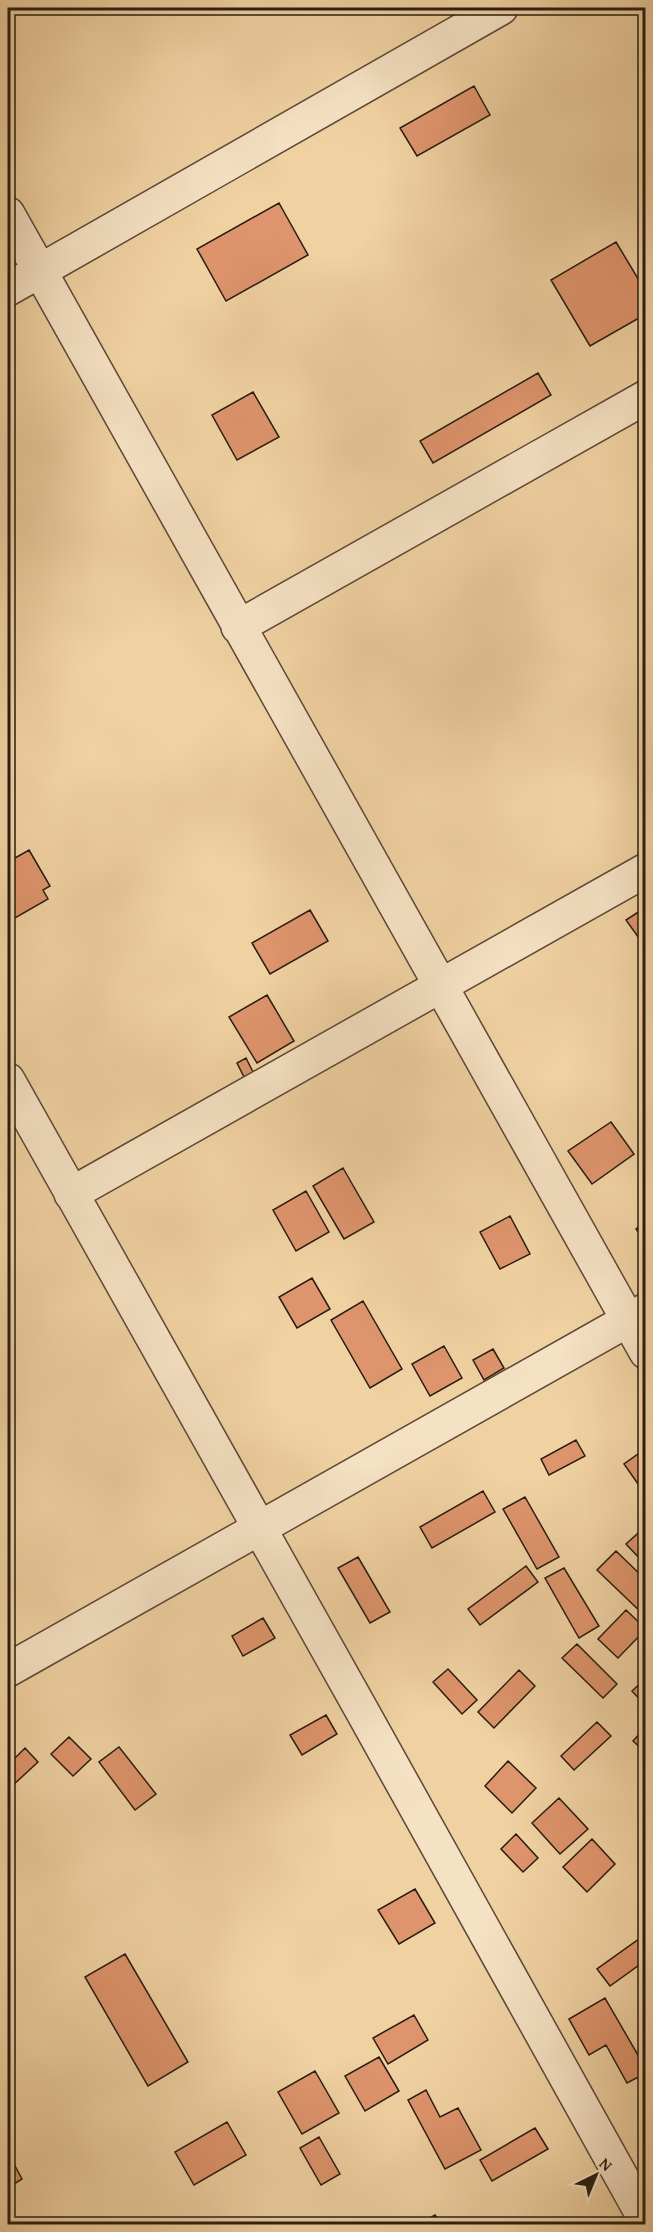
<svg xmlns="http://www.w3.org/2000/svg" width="653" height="2232" viewBox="0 0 653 2232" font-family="'Gentium Book Plus',serif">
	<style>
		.building { fill: #de946c; stroke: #281c12; stroke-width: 1.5 }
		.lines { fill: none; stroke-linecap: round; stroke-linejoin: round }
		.minor-casing { stroke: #5a4936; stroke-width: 36 }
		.minor { stroke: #f5e1c3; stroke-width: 33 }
	</style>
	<rect width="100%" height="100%" fill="#f0d1a2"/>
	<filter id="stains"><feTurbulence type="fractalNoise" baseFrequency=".00333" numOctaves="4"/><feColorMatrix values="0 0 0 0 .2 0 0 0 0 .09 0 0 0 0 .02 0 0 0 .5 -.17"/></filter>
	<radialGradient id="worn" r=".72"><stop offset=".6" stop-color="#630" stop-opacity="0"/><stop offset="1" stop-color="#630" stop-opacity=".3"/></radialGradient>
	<!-- building -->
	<path class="building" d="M 474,86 L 490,115 L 417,156 L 400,128 Z
		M 279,203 L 308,255 L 226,301 L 197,249 Z
		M 616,242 L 646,292 L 646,314 L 590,346 L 551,280 Z
		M 538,373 L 551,395 L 433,463 L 420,441 Z
		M 253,392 L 279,437 L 237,460 L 212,415 Z
		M 29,850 L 50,886 L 43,890 L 48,899 L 8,922 L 8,862 Z
		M 646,907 L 646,948 L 626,920 Z
		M 310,910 L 328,941 L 270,974 L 252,943 Z
		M 267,995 L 294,1041 L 257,1063 L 229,1017 Z
		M 246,1058 L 254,1074 L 245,1079 L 237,1063 Z
		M 611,1122 L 634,1154 L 592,1184 L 568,1151 Z
		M 343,1168 L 374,1222 L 344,1239 L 313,1186 Z
		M 306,1191 L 329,1232 L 296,1251 L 273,1210 Z
		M 510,1216 L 530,1254 L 500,1269 L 480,1232 Z
		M 646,1222 L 646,1243 L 636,1229 Z
		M 312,1278 L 330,1309 L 297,1328 L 279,1297 Z
		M 363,1301 L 402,1369 L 370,1388 L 331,1320 Z
		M 444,1346 L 462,1378 L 430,1396 L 412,1364 Z
		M 493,1349 L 504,1368 L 484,1380 L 473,1360 Z
		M 576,1440 L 585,1456 L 549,1475 L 541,1459 Z
		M 638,1454 L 646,1463 L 646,1490 L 643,1491 L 624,1464 Z
		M 483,1491 L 495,1512 L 432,1548 L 420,1527 Z
		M 525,1497 L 559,1557 L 537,1569 L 503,1509 Z
		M 646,1526 L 646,1565 L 626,1544 Z
		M 616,1551 L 646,1580 L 646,1617 L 597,1570 Z
		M 358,1557 L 390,1612 L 370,1623 L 338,1568 Z
		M 526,1566 L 538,1582 L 480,1625 L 468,1609 Z
		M 564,1568 L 599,1626 L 579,1638 L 545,1578 Z
		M 626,1610 L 646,1629 L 618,1658 L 598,1639 Z
		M 263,1618 L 275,1638 L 243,1656 L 232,1636 Z
		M 577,1644 L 617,1684 L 603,1698 L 562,1658 Z
		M 448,1669 L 477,1700 L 462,1714 L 433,1682 Z
		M 519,1670 L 535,1686 L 494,1728 L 478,1712 Z
		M 646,1678 L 646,1706 L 632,1691 Z
		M 326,1715 L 337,1734 L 302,1755 L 290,1735 Z
		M 597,1722 L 611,1736 L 574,1770 L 561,1756 Z
		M 646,1727 L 646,1753 L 633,1741 Z
		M 69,1737 L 91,1759 L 73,1776 L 51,1754 Z
		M 119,1747 L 156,1794 L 135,1810 L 99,1762 Z
		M 25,1748 L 38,1762 L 11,1787 L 8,1783 L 8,1765 Z
		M 508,1761 L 536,1788 L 512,1813 L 485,1786 Z
		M 559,1798 L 588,1829 L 560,1854 L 532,1823 Z
		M 516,1834 L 538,1858 L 523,1872 L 501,1849 Z
		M 592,1839 L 615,1864 L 587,1892 L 563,1867 Z
		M 415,1889 L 435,1923 L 399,1944 L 378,1910 Z
		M 646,1934 L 646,1960 L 610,1986 L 597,1969 Z
		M 125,1954 L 188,2062 L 148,2086 L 85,1977 Z
		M 605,1998 L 646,2069 L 646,2073 L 627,2083 L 606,2045 L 589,2055 L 569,2019 Z
		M 414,2015 L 428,2040 L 388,2064 L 373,2038 Z
		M 379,2057 L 399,2091 L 365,2111 L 345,2076 Z
		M 315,2071 L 339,2113 L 302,2134 L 278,2092 Z
		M 426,2090 L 440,2117 L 458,2108 L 481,2150 L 445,2169 L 408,2100 Z
		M 227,2122 L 246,2155 L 194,2185 L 175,2152 Z
		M 535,2128 L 548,2149 L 492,2181 L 480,2160 Z
		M 319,2137 L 340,2174 L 321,2185 L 300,2148 Z
		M 8,2153 L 22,2179 L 8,2188 Z
		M 435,2215 L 441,2224 L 419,2224 Z"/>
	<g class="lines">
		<!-- minor casing -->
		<g class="minor-casing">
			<path id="minor" d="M 8,214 L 646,1352
				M 8,289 L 501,8
				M 238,627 L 646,397
				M 8,1080 L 361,1709 L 646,2221
				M 71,1194 L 646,870
				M 8,1670 L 646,1310"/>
		</g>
		<!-- minor -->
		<use href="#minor" class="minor"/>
	</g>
	<!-- margin -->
	<rect width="653" height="2232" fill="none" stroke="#f0d1a2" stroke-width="30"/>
	<rect x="9" y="9" width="635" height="2214" fill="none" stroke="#281c12" stroke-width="3"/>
	<rect x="15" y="15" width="623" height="2202" fill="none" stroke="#281c12" stroke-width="1.5"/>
	<!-- north arrow -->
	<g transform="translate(596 2175) rotate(43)" stroke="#f5e1c3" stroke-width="4.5" paint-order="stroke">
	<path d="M0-4.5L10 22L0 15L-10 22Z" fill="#281c12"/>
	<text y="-9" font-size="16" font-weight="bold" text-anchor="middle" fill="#281c12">N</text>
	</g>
	<rect width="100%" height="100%" filter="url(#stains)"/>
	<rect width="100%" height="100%" fill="url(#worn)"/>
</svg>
